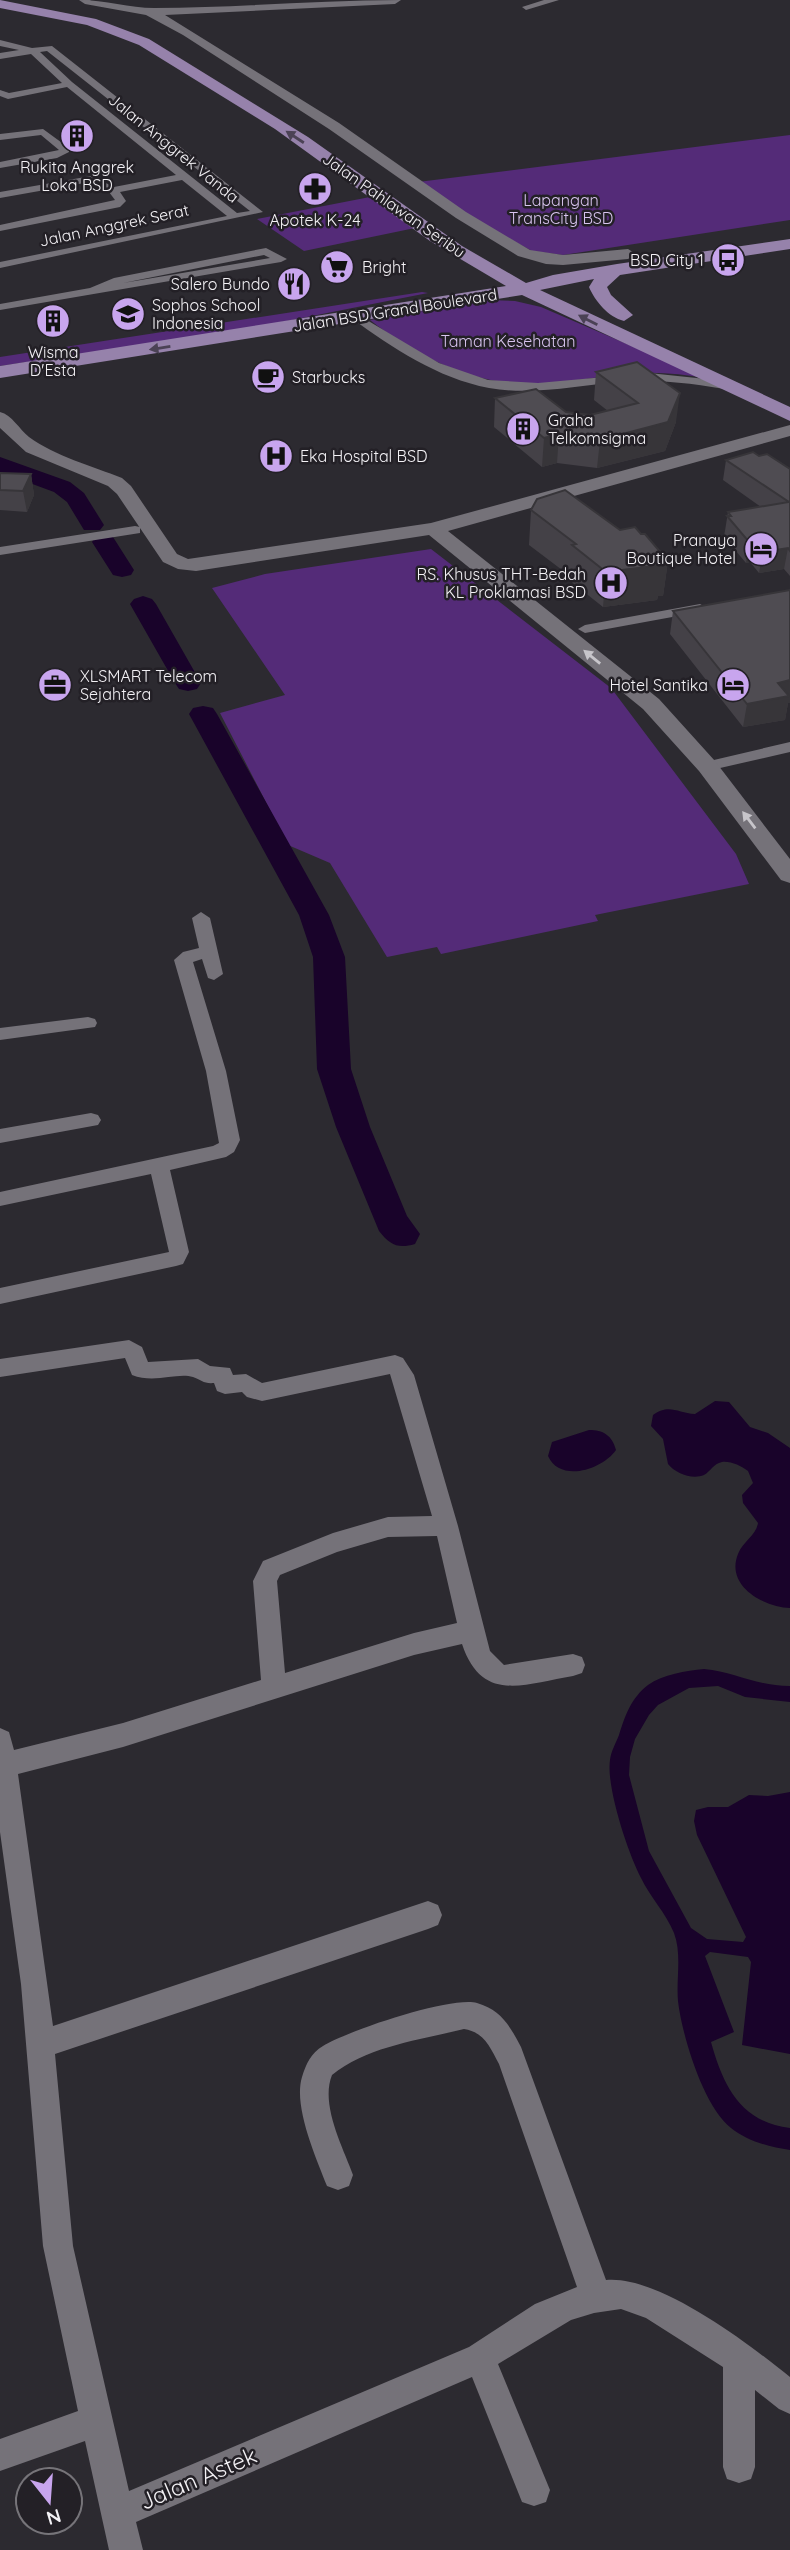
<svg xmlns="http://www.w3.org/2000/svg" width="790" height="2550" viewBox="0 0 790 2550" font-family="Quicksand,sans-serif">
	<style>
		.green { fill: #542b78 }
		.water { fill: #19032a }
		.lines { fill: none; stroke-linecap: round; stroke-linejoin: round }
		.river { fill: #19032a; fill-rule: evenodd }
		.street { fill: #757279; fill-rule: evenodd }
		.secondary { fill: #757279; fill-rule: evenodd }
		.primary { fill: #9682ab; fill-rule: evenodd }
		.wall { fill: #444147 }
		.shaded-wall { fill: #373539 }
		.building { fill: #4f4c52; stroke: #373539; stroke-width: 2 }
		.oneway { fill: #4b4255 }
		.oneway2 { fill: #c7c5ca }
		.labels { text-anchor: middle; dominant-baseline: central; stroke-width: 5; stroke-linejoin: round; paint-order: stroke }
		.far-street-label { font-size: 16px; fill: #f3f1f5; stroke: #232026 }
		.far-poi-label { font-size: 16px; fill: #f3f1f5; stroke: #232026; text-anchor: start }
		.far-park-label { font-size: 16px; fill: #d9c5f0; stroke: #232026 }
		.near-street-label { font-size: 23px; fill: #f3f1f5; stroke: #232026 }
	</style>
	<rect width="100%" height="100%" fill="#2c2a30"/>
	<!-- green -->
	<path class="green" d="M 790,135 L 790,220 L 563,255 L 532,251 L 468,216 L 418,182 Z
		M 370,197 L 415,228 L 304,251 L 257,219 Z
		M 422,292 L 428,293 L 241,330 L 0,366 L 0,357 Z
		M 487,300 L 515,301 L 541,307 L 706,378 C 685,375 663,372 642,373 C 603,374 564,385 525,384 C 466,382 415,355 370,320 Z
		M 431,549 L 611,688 L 736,854 L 749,884 L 595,915 L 598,921 L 441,954 L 437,947 L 387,957 L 330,863 L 288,845 L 220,713 L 285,695 L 212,588 L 265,574 Z"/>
	<!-- water -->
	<path class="water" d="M 715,1401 L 729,1402 L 750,1427 L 768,1433 L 790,1448 L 790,1608 C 764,1607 725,1586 738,1554 C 743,1541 756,1536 758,1523 L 743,1503 L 742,1495 L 753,1483 L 748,1471 C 741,1466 731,1461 722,1462 C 713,1464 711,1471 704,1475 C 692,1480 675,1473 668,1464 L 663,1439 L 651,1426 L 653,1415 C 669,1403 678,1413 695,1414 Z
		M 589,1430 C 603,1430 612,1435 616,1450 C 602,1470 560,1483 548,1456 L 552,1442 Z
		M 704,1669 C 735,1672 756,1686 790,1686 L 790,1702 L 745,1697 L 718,1686 L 689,1688 L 658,1705 L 649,1715 L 635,1739 L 630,1757 L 629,1775 L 649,1851 L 691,1928 L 707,1939 L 743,1942 L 746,1937 L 697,1835 L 694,1821 L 696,1810 L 708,1807 L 728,1807 L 749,1795 L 768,1796 L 790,1792 L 790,2054 L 742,2045 L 751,1962 L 748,1957 L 710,1952 L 705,1956 L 734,2032 L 711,2042 C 723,2085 740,2122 790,2128 L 790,2150 C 769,2147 747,2141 731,2128 C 703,2106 682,2035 678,2001 C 676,1979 682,1954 674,1933 C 666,1913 650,1897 641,1878 C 628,1853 606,1787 610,1760 C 611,1751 616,1743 619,1735 C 625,1716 631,1698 648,1685 C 663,1674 686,1671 704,1669 Z"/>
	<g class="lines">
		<!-- river -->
		<path class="river" d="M 0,457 L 70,482 L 84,493 L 104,525 L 100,530 L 84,530 L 67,502 L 54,492 L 0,472 Z
			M 104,535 L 113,537 L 134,570 L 131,575 L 122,577 L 113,575 L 92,542 L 95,537 Z
			M 143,596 L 152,599 L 156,604 L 201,683 L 197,689 L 188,691 L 179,689 L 175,683 L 130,604 L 134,599 Z
			M 203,706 L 213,708 L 217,714 L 329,915 L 345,957 L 351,1069 L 370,1127 L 407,1216 L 420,1234 L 415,1244 C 398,1249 390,1245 379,1231 L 336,1127 L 317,1069 L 313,957 L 299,915 L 189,714 L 193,708 Z"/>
		<!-- street -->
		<path class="street" d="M 82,0 L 91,0 L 87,3 Z
			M 544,0 L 559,0 L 526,10 L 522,7 Z
			M 0,40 L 32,48 L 52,46 L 263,212 L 0,268 L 0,262 L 227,216 L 182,180 L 120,192 L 126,201 L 120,207 L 0,231 L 0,225 L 115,200 L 109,192 L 90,182 L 0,198 L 0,192 L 91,176 L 114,187 L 176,175 L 67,87 L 8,99 L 0,96 L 0,90 L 9,93 L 62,83 L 31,54 L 0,59 L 0,53 L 19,50 L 0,46 ZM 47,51 L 250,211 L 237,213 L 72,82 L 40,52 Z
			M 43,129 L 69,148 L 69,152 L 57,158 L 0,168 L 0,162 L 59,150 L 41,135 L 0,140 L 0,134 Z
			M 266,248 L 287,259 L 281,262 L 0,310 L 0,304 L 90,288 L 114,278 ZM 264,255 L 270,258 L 123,283 Z
			M 355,313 L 439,363 L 488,380 L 538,383 L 649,373 L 706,379 L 734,383 L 740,387 L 734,391 C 697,384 660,379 622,382 C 578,385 533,396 489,388 C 437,378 393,348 351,318 L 349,316 Z
			M 135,526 L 140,527 L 140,533 L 0,555 L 0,547 Z
			M 700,604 L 707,608 L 705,611 L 585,633 L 578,629 L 585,625 Z
			M 790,742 L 790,752 L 707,771 L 699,766 L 701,763 Z
			M 201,912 L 210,918 L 223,974 L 214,980 L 208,978 L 202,959 L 193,962 L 226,1071 L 240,1140 L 234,1152 L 226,1157 L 170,1170 L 189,1252 L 183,1264 L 176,1266 L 0,1304 L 0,1288 L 169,1252 L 151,1174 L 0,1206 L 0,1192 L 213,1146 L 219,1143 L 206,1071 L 174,960 L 183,952 L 199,948 L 192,918 Z
			M 88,1017 L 95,1019 L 97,1023 L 95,1027 L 0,1040 L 0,1028 Z
			M 91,1113 L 98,1115 L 101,1120 L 98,1125 L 0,1143 L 0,1129 Z
			M 129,1340 L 142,1347 L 148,1362 L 198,1359 L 210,1366 L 230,1368 L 233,1375 L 246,1374 L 262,1383 L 395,1355 L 403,1358 L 414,1375 L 458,1526 L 490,1651 L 504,1665 L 573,1654 L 582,1657 L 585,1665 L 582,1673 L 573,1676 C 524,1684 482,1704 462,1644 L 414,1655 L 123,1747 L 18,1774 L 53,2026 L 428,1901 L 438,1905 L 442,1915 L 438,1925 L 428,1929 L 55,2054 L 73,2246 L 129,2491 L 469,2347 L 535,2304 L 577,2287 L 499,2064 C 490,2047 484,2032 464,2029 C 420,2040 368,2046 332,2075 C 320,2105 343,2147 353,2175 L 349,2186 L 338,2190 L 327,2186 C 316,2158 293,2106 302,2077 C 306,2064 311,2053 323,2046 C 347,2031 451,1996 477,2003 C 501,2010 510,2026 521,2047 L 606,2280 C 659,2275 749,2344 790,2377 L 790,2414 L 779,2409 L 755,2390 L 755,2467 L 751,2479 L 739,2483 L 727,2479 L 723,2467 L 723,2367 L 646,2318 L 621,2309 L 594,2313 L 571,2320 L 498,2364 L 550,2490 L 546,2502 L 534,2506 L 522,2502 L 472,2377 L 136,2522 L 143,2550 L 109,2550 L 85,2441 L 0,2471 L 0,2439 L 78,2411 L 43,2246 L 21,1984 L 0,1832 L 0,1728 L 9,1732 L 14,1750 L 123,1723 L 261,1680 L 253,1581 L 263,1561 L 333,1533 L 388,1517 L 432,1516 L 390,1374 L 262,1401 L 247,1397 L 242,1392 L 225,1394 L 217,1391 L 214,1383 C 204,1384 201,1380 193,1377 C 177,1372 155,1384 132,1375 L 125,1358 L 0,1377 L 0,1359 ZM 437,1536 L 457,1623 L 414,1633 L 285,1673 L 277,1581 L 280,1575 L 337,1552 L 388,1537 Z"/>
		<!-- secondary -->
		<path class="secondary" d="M 79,0 C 105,0 130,8 154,8 C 236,8 318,0 401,0 L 395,4 L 165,15 L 339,123 L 466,212 L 530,250 L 563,255 L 628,249 L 636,254 L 628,259 L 563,265 L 546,264 L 518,256 L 456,218 L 329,129 L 183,35 L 146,15 L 85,4 Z
			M 0,412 C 12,415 19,429 29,437 C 55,456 92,466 122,478 L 131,486 L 177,554 L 188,559 L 431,523 L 790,425 L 790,436 L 448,531 L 659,699 L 715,761 L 790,859 L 790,883 L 781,880 L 699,771 L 643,709 L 429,535 L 196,571 L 178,569 L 163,562 L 117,494 L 108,486 L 26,452 L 0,428 Z"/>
		<!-- primary -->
		<path class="primary" d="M 0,0 L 96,19 L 149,39 L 308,137 L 462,246 L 526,283 L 553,275 L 617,264 L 790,239 L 790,249 L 620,275 L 607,287 L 611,295 L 633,315 L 624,321 C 608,317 595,301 589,287 L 594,279 L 540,290 L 790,407 L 790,421 L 522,295 L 0,378 L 0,366 L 506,286 L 430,241 L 275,129 L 139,45 L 87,25 L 0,8 Z"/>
	</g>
	<!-- wall -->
	<path class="wall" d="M 596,372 L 676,422 L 665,451 L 597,468 L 557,463 L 542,467 L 494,427 L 495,398 L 566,412 L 590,415 L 608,411 L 594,400 Z
		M 759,456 L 790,469 L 790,576 L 784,569 L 759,573 L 750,562 L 746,563 L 724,537 L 728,512 L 761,507 L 723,480 L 726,460 Z
		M 0,473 L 31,474 L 34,495 L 27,512 L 0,510 Z
		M 531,510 L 641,534 L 668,561 L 663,596 L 658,596 L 657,600 L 603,607 L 569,580 L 570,576 L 529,545 Z
		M 673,611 L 788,703 L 785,720 L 743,727 L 670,634 Z"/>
	<!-- shaded-wall -->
	<path class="shaded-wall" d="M 680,393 L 676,422 L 665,451 L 597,468 L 600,440 Z
		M 559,434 L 557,463 L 542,467 L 544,438 Z
		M 31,474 L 34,495 L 27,512 L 23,491 Z
		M 753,541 L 750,562 L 746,563 L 749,542 Z
		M 788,548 L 784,569 L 759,573 L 763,552 Z
		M 668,561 L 663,596 L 658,596 L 657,600 L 603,607 L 606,572 Z
		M 790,680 L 790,703 L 788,703 L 785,720 L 743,727 L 747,704 L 778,683 Z"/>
	<!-- building -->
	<path class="building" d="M 637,362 L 680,393 L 668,422 L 600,440 L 559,434 L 544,438 L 495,398 L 536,389 L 566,412 L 590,415 L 638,403 L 596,372 Z
		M 753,452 L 759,456 L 767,454 L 790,469 L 790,551 L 788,548 L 763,552 L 753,541 L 749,542 L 727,516 L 731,516 L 728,512 L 789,502 L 726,460 Z
		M 0,473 L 31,474 L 23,491 L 0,490 Z
		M 565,490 L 620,530 L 635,527 L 641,534 L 645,534 L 668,561 L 659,562 L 662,565 L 606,572 L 572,545 L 576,544 L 531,510 L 537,499 Z
		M 790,590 L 790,680 L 778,683 L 789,696 L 747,704 L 673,611 Z"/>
	<!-- one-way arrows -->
	<defs><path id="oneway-solid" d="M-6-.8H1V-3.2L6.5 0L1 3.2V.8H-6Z" transform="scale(1.75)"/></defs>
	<g class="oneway">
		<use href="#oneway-solid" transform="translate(295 137) rotate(-147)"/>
		<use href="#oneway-solid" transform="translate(588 320) rotate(-153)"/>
		<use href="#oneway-solid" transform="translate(160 348) rotate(171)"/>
	</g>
	<g class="oneway2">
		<use href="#oneway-solid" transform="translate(592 657) rotate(-141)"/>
		<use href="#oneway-solid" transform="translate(749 820) rotate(-127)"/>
	</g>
	<!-- icons -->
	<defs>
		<g id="building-disc" transform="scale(1.75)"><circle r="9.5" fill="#c8a5ee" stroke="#232026"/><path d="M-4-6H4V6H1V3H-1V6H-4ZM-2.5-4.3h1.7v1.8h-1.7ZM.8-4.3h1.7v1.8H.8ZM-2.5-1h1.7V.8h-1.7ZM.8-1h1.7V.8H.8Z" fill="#111"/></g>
		<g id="pharmacy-disc" transform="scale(1.75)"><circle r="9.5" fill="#c8a5ee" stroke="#232026"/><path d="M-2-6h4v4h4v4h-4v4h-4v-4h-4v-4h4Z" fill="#111"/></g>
		<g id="bus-disc" transform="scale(1.75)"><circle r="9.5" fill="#c8a5ee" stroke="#232026"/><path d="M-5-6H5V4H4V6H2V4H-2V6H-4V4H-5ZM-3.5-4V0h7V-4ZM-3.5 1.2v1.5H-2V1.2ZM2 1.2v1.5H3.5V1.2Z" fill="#111"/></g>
		<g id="supermarket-disc" transform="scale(1.75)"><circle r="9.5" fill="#c8a5ee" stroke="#232026"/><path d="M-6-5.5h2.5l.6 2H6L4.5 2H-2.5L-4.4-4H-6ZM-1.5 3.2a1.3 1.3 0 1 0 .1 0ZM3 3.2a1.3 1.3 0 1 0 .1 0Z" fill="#111"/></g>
		<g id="restaurant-disc" transform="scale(1.75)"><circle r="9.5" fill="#c8a5ee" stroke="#232026"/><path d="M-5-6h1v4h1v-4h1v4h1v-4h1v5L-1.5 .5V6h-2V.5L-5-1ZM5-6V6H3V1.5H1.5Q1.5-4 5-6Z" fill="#111"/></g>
		<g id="school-disc" transform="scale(1.75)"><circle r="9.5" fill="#c8a5ee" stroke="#232026"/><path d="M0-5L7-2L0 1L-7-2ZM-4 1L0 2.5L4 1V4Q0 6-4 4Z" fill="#111"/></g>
		<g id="cafe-disc" transform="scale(1.75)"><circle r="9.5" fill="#c8a5ee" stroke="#232026"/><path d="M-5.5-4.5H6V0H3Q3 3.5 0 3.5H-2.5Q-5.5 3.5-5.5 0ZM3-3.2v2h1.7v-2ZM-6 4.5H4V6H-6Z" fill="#111"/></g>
		<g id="hospital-disc" transform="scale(1.75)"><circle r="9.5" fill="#c8a5ee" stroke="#232026"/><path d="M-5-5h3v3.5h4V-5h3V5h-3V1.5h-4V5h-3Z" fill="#111"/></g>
		<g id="hotel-disc" transform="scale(1.75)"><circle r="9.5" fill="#c8a5ee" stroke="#232026"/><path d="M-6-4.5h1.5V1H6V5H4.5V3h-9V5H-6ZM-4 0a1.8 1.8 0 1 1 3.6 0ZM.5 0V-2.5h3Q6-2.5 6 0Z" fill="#111"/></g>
		<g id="office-disc" transform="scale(1.75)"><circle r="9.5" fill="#c8a5ee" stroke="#232026"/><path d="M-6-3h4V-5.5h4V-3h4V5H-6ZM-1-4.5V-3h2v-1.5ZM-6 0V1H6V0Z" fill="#111"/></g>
	</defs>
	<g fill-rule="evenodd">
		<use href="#building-disc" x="77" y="136"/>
		<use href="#pharmacy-disc" x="315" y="189"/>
		<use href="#bus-disc" x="728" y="260"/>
		<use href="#supermarket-disc" x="337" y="267"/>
		<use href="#restaurant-disc" x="294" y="284"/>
		<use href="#school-disc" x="128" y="314"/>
		<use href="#building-disc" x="53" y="321"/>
		<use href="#cafe-disc" x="268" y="377"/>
		<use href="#building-disc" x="523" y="429"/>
		<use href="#hospital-disc" x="276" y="456"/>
		<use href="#hotel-disc" x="761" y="549"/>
		<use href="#hospital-disc" x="611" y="583"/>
		<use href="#office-disc" x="55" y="685"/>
		<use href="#hotel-disc" x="733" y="685"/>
	</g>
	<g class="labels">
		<!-- far-street labels -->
		<g class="far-street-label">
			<text transform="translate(174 148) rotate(39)">Jalan Anggrek Vanda</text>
			<text transform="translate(394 205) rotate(35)">Jalan Pahlawan Seribu</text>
			<text transform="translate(114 225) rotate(-12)">Jalan Anggrek Serat</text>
			<text transform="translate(395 310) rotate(-9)">Jalan BSD Grand Boulevard</text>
		</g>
		<!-- far-poi labels -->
		<g class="far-poi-label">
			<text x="77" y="167" text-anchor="middle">Rukita Anggrek<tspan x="77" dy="18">Loka BSD</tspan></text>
			<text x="315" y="220" text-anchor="middle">Apotek K-24</text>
			<text x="704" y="260" text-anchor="end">BSD City 1</text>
			<text x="362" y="267">Bright</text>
			<text x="270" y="284" text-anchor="end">Salero Bundo</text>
			<text x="152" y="305">Sophos School<tspan x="152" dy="18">Indonesia</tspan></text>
			<text x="53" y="352" text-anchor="middle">Wisma<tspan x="53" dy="18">D'Esta</tspan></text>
			<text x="292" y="377">Starbucks</text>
			<text x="548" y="420">Graha<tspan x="548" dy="18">Telkomsigma</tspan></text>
			<text x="300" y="456">Eka Hospital BSD</text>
			<text x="736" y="540" text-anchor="end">Pranaya<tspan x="736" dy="18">Boutique Hotel</tspan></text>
			<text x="586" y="574" text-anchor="end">RS. Khusus THT-Bedah<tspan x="586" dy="18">KL Proklamasi BSD</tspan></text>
			<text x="80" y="676">XLSMART Telecom<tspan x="80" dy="18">Sejahtera</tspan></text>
			<text x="708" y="685" text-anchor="end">Hotel Santika</text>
		</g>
		<!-- far-park labels -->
		<g class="far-park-label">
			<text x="561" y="200">Lapangan<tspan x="561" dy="18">TransCity BSD</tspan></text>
			<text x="508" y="341">Taman Kesehatan</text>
		</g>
		<!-- near-street labels -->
		<g class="near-street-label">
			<text transform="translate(198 2478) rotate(-23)">Jalan Astek</text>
		</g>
	</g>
	<!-- north arrow -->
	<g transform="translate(49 2501) rotate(163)"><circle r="33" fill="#232026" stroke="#767479" stroke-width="2"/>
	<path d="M0-5L12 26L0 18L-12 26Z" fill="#c8a5ee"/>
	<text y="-10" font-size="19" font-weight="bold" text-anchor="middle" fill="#f3f1f5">N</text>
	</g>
</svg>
